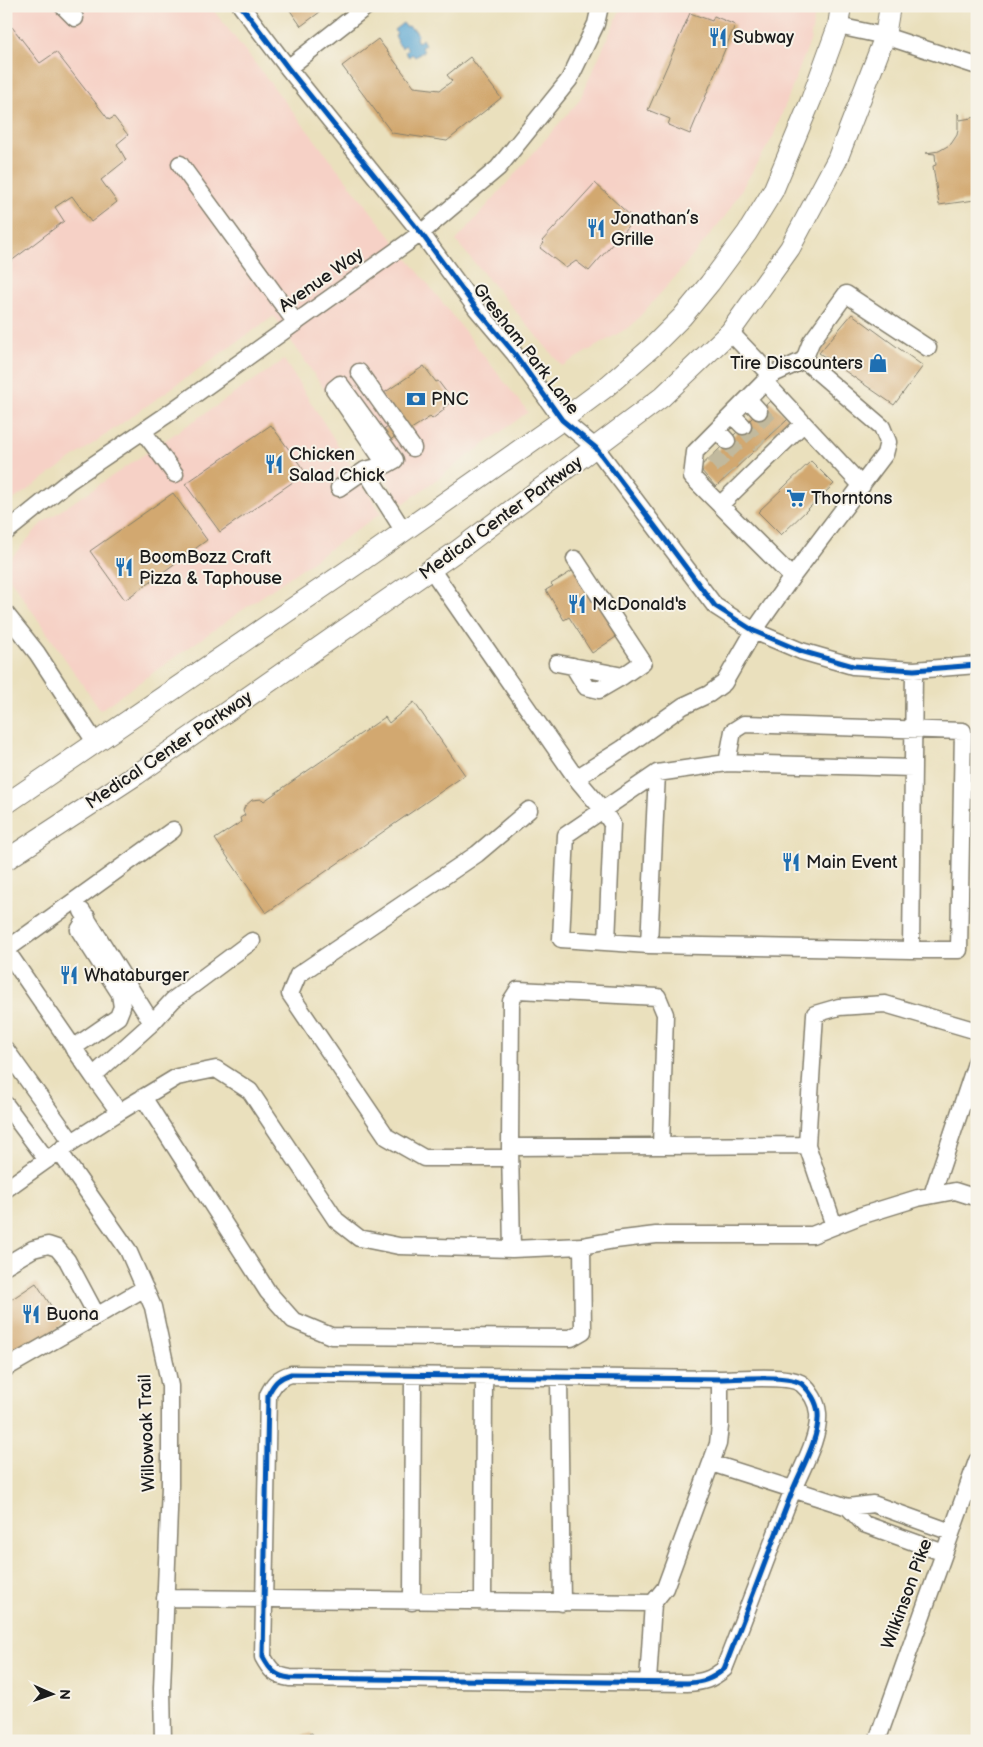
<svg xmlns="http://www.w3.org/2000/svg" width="983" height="1747" viewBox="0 0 983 1747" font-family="'Balsamiq Sans',sans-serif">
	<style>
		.built { fill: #f6d1c6 }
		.water { fill: #5ba7d3; stroke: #3c6278 }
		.building { fill: #d2a86f }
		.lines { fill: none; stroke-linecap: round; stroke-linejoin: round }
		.minor-tunnel { stroke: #c1b99d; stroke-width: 16; stroke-dasharray: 16 8; stroke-linecap: butt }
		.minor-casing { stroke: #837e6c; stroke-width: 19 }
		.major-casing { stroke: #837e6c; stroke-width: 22 }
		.minor { stroke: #fff; stroke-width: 16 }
		.major { stroke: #fff; stroke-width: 20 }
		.cycleway-casing { stroke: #f7f3e8; stroke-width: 8 }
		.cycleway { stroke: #0057b8; stroke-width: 5 }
		.labels { text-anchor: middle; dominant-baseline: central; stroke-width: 4; stroke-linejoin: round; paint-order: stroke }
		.poi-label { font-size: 18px; fill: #1c1c1c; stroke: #f7f3e8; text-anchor: start }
		.street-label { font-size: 18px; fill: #1c1c1c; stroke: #f7f3e8 }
	</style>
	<rect width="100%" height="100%" fill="#f7f3e8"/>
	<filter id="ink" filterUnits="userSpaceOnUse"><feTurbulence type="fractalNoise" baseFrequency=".02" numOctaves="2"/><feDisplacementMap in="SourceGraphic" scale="10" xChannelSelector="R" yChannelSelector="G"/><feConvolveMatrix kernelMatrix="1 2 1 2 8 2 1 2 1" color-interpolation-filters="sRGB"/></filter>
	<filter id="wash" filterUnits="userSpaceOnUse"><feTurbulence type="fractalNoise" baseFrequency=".0096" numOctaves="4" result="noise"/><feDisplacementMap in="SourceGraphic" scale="20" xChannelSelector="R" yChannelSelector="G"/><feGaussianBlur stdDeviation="1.12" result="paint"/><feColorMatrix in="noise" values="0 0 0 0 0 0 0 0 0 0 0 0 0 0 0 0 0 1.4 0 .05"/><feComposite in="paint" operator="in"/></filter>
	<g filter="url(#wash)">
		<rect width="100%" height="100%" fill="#eae0bd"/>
		<!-- built -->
		<path class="built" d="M 6,6 L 210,6 L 528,412 L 403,504 L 274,316 L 6,505 Z
			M 622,6 L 816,6 L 810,41 L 773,137 L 726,215 L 676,276 L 631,326 L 562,366 L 456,241 L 579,101 Z
			M 284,360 L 381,513 L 100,710 L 6,573 L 6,564 L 41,524 Z"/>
		<!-- water -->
		<path class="water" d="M 403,23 L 406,27 L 409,26 L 412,29 L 414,29 L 418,35 L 416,38 L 417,41 L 419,42 L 422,39 L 425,45 L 421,47 L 424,51 L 415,57 L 412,54 L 409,57 L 405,52 L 408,49 L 405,45 L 402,48 L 397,42 L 398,41 L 395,36 L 397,34 L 394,30 Z"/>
		<g id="blocks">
			<!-- building -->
			<path class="building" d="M 287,6 L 328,6 L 301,26 Z
				M 690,13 L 712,21 L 714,16 L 735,25 L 690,134 L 668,125 L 670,119 L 648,110 Z
				M 12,27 L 40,63 L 56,52 L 109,120 L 114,117 L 128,135 L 117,144 L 126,160 L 101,180 L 117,202 L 91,222 L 72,196 L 55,207 L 64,221 L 6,265 L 6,31 Z
				M 378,39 L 414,87 L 440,90 L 452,81 L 447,75 L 470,57 L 501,98 L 447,141 L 392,133 L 342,66 Z
				M 958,113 L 960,120 L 977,117 L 977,204 L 975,200 L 939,205 L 933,166 L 936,165 L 935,154 L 926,153 L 939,151 L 951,144 L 957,135 L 958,129 Z
				M 595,183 L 634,219 L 589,271 L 576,261 L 566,268 L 540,248 L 544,243 L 542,241 Z
				M 852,314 L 923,366 L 894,405 L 819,353 Z
				M 424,366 L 436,382 L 438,381 L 447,393 L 444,394 L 450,403 L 443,408 L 444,410 L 432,419 L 430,417 L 408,431 L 406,429 L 372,453 L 365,443 L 398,420 L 381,395 Z
				M 770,401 L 788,419 L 716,487 L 699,468 Z
				M 271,425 L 306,473 L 220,532 L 185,484 Z
				M 811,461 L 834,484 L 781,535 L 758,512 Z
				M 173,493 L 207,540 L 125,600 L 90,551 Z
				M 577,568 L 619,635 L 592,653 L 569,617 L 564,620 L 546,590 L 553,586 L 551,584 Z
				M 414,702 L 465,775 L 266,913 L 215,839 L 241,822 L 240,818 L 245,815 L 243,811 L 245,806 L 252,800 L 262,799 L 264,801 L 385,717 L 389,723 Z
				M 36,1283 L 63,1324 L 12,1359 L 6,1351 L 6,1303 Z
				M 312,1733 L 315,1741 L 289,1741 L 289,1740 Z"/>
		</g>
	</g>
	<g filter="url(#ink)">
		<use href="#blocks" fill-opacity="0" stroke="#837e6c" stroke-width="1"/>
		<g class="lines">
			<!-- minor-tunnel -->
			<path class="minor-tunnel" d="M 759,411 L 776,430
				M 743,426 L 760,446
				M 727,441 L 744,460
				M 713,455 L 730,474"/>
			<!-- minor casing -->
			<g class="minor-casing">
				<path id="minor" d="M 63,6 L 75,18
					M 241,6 L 288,68 L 421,233 L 476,308 L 514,353 L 562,420 L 596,448 L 715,606 L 754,631 L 801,651 L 853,666 L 914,670 L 977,665
					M 838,26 L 885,36 L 977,66
					M 288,68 L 367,6
					M 180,164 L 296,323
					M 804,360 L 811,342 L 846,294 L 928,348
					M 359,372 L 413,448
					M 771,375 L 804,360 L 882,427 L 888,442 L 885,454 L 792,577
					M 765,382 L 862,486
					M 748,399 L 759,411
					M 732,415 L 743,426
					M 717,430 L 727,441
					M 143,431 L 175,474
					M 386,465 L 334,389 L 340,384 L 395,460 L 386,465 L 365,470 L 403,530
					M 339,488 L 365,470
					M 720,505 L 803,424
					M 6,532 L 68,482 L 165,416 L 421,233 L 498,168 L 569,80 L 596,24 L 600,6
					M 431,569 L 576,778 L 622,749 L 683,706 L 709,694 L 724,683 L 754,631 L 792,577 L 692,477 L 695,452 L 771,375 L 730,332
					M 6,614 L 37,653 L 95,742
					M 557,663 L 623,676 L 643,662 L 575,559
					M 573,666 L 586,687 L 599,690 L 623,676
					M 727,763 L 733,731 L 744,724 L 963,731 L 959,950 L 911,950
					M 913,768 L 727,763 L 657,773 L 566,835 L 561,939 L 649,945 L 911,950 L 914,670
					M 576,778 L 603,810 L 612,824 L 607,942
					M 82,911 L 152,1023
					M 649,945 L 657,773
					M 73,1048 L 118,1017 L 122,1007 L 120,994 L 79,930 L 87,917
					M 6,1050 L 72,1142
					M 93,1076 L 6,950 L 173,830
					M 143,1097 L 268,1292 L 293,1320 L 331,1336 L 571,1338 L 583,1331 L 582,1246
					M 6,1105 L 47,1160
					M 119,1112 L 177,1077 L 216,1069 L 250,1091 L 336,1220 L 359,1238 L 399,1246 L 512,1249 L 582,1246 L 615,1240 L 656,1235 L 812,1235 L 860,1216 L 918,1198 L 955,1191 L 977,1198
					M 807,1145 L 815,1014 L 839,1007 L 885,1004 L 977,1031
					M 510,1147 L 511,1001 L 518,990 L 658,997 L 665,1014 L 661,1146
					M 59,1151 L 128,1250 L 153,1307 L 170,1386 L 170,1486 L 162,1688 L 163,1741
					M 510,1158 L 424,1158 L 387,1137 L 290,994 L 298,975 L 477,854 L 529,810
					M 6,1189 L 72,1142 L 119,1112 L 93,1076 L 152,1023 L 173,1000 L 252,941
					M 932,1195 L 977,1060
					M 512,1249 L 510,1147 L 807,1145 L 834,1226
					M 6,1265 L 33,1249 L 48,1245 L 57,1248 L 67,1260 L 97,1316
					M 6,1368 L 145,1288
					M 291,1374 L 720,1379 C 738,1379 789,1374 802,1384 C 810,1391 817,1402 818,1413 C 820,1438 801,1469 792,1492 C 769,1551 747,1611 724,1669 C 711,1680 703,1682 687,1683 L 290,1678 C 275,1676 270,1670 263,1657 L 268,1395 C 274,1383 278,1378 291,1374 Z
					M 559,1378 L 562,1603
					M 711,1463 L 848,1507
					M 944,1553 L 864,1524 L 848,1507 L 873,1504 L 951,1532
					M 165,1598 L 653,1603 L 665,1588 L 718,1444 L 720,1426 L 720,1379
					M 412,1602 L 413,1376
					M 483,1602 L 484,1377
					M 648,1682 L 653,1603
					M 877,1741 L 977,1461"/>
			</g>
			<!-- major casing -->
			<g class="major-casing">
				<path id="major" d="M 6,804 L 363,560 L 562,420 L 605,388 L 651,348 L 682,317 L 710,283 L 747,233 L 773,191 L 811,100 L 838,26 L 841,6
					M 6,860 L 136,775 L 457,551 L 662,397 L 730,332 L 790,248 L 837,160 L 885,36 L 890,6"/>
			</g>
			<!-- minor -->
			<use href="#minor" class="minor"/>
			<!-- major -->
			<use href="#major" class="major"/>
			<!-- cycleway casing -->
			<g class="cycleway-casing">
				<path id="cycleway" d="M 241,6 L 288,68 L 421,233 L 476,308 L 514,353 L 562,420 L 596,448 L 715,606 L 754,631 L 801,651 L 853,666 L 914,670 L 977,665
					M 291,1374 L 720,1379 C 738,1379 789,1374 802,1384 C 810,1391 817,1402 818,1413 C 820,1438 801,1469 792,1492 C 769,1551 747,1611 724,1669 C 711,1680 703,1682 687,1683 L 290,1678 C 275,1676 270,1670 263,1657 L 268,1395 C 274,1383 278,1378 291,1374 Z"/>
			</g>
			<!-- cycleway -->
			<use href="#cycleway" class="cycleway"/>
		</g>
	</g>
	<!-- icons -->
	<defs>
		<g id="restaurant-bare" transform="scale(1.5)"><path d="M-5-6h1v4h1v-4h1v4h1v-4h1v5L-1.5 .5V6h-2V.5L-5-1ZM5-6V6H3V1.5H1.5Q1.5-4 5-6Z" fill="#1f6fb2" stroke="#f7f3e8" stroke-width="2.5" paint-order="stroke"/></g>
		<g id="shop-bare" transform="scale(1.5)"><path d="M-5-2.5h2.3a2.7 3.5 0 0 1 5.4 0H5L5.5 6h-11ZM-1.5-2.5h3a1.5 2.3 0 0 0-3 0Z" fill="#1f6fb2" stroke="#f7f3e8" stroke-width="2.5" paint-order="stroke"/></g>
		<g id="bank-bare" transform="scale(1.5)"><path d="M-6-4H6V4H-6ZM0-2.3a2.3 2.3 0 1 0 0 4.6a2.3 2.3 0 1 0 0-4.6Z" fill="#1f6fb2" stroke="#f7f3e8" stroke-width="2.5" paint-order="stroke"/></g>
		<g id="supermarket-bare" transform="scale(1.5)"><path d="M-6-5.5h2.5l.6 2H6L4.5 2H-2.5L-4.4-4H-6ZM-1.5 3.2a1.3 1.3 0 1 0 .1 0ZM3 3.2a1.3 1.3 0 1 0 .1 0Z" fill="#1f6fb2" stroke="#f7f3e8" stroke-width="2.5" paint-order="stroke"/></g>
	</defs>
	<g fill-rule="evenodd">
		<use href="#restaurant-bare" x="718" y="37"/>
		<use href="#restaurant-bare" x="596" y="228"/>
		<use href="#shop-bare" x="878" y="363"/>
		<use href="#bank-bare" x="416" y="399"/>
		<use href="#restaurant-bare" x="274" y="464"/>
		<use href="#supermarket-bare" x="796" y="498"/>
		<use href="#restaurant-bare" x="124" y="567"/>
		<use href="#restaurant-bare" x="577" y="604"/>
		<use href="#restaurant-bare" x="791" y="862"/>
		<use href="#restaurant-bare" x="69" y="975"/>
		<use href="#restaurant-bare" x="31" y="1314"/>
	</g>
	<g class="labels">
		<!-- poi labels -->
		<g class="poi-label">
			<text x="733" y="37">Subway</text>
			<text x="611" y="218">Jonathan’s<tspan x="611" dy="21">Grille</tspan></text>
			<text x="863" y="363" text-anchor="end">Tire Discounters</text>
			<text x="431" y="399">PNC</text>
			<text x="289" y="454">Chicken<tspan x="289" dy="21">Salad Chick</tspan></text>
			<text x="811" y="498">Thorntons</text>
			<text x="139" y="557">BoomBozz Craft<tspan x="139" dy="21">Pizza &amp; Taphouse</tspan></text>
			<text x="592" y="604">McDonald's</text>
			<text x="806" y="862">Main Event</text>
			<text x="84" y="975">Whataburger</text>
			<text x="46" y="1314">Buona</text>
		</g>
		<!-- street labels -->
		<g class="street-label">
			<text transform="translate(321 280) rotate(-35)">Avenue Way</text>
			<text transform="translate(526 349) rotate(52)">Gresham Park Lane</text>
			<text transform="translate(501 518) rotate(-36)">Medical Center Parkway</text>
			<text transform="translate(169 750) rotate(-34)">Medical Center Parkway</text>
			<text transform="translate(147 1433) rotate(-92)">Willowoak Trail</text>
			<text transform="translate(907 1594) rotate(-70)">Wilkinson Pike</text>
		</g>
	</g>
	<!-- margin -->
	<rect width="983" height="1747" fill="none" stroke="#f7f3e8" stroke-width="25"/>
	<!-- north arrow -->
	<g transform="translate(52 1694) rotate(92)" stroke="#f7f3e8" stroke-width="4" paint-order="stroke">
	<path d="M0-4L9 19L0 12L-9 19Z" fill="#1c1c1c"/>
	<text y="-8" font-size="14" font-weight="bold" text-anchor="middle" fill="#1c1c1c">N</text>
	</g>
</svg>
